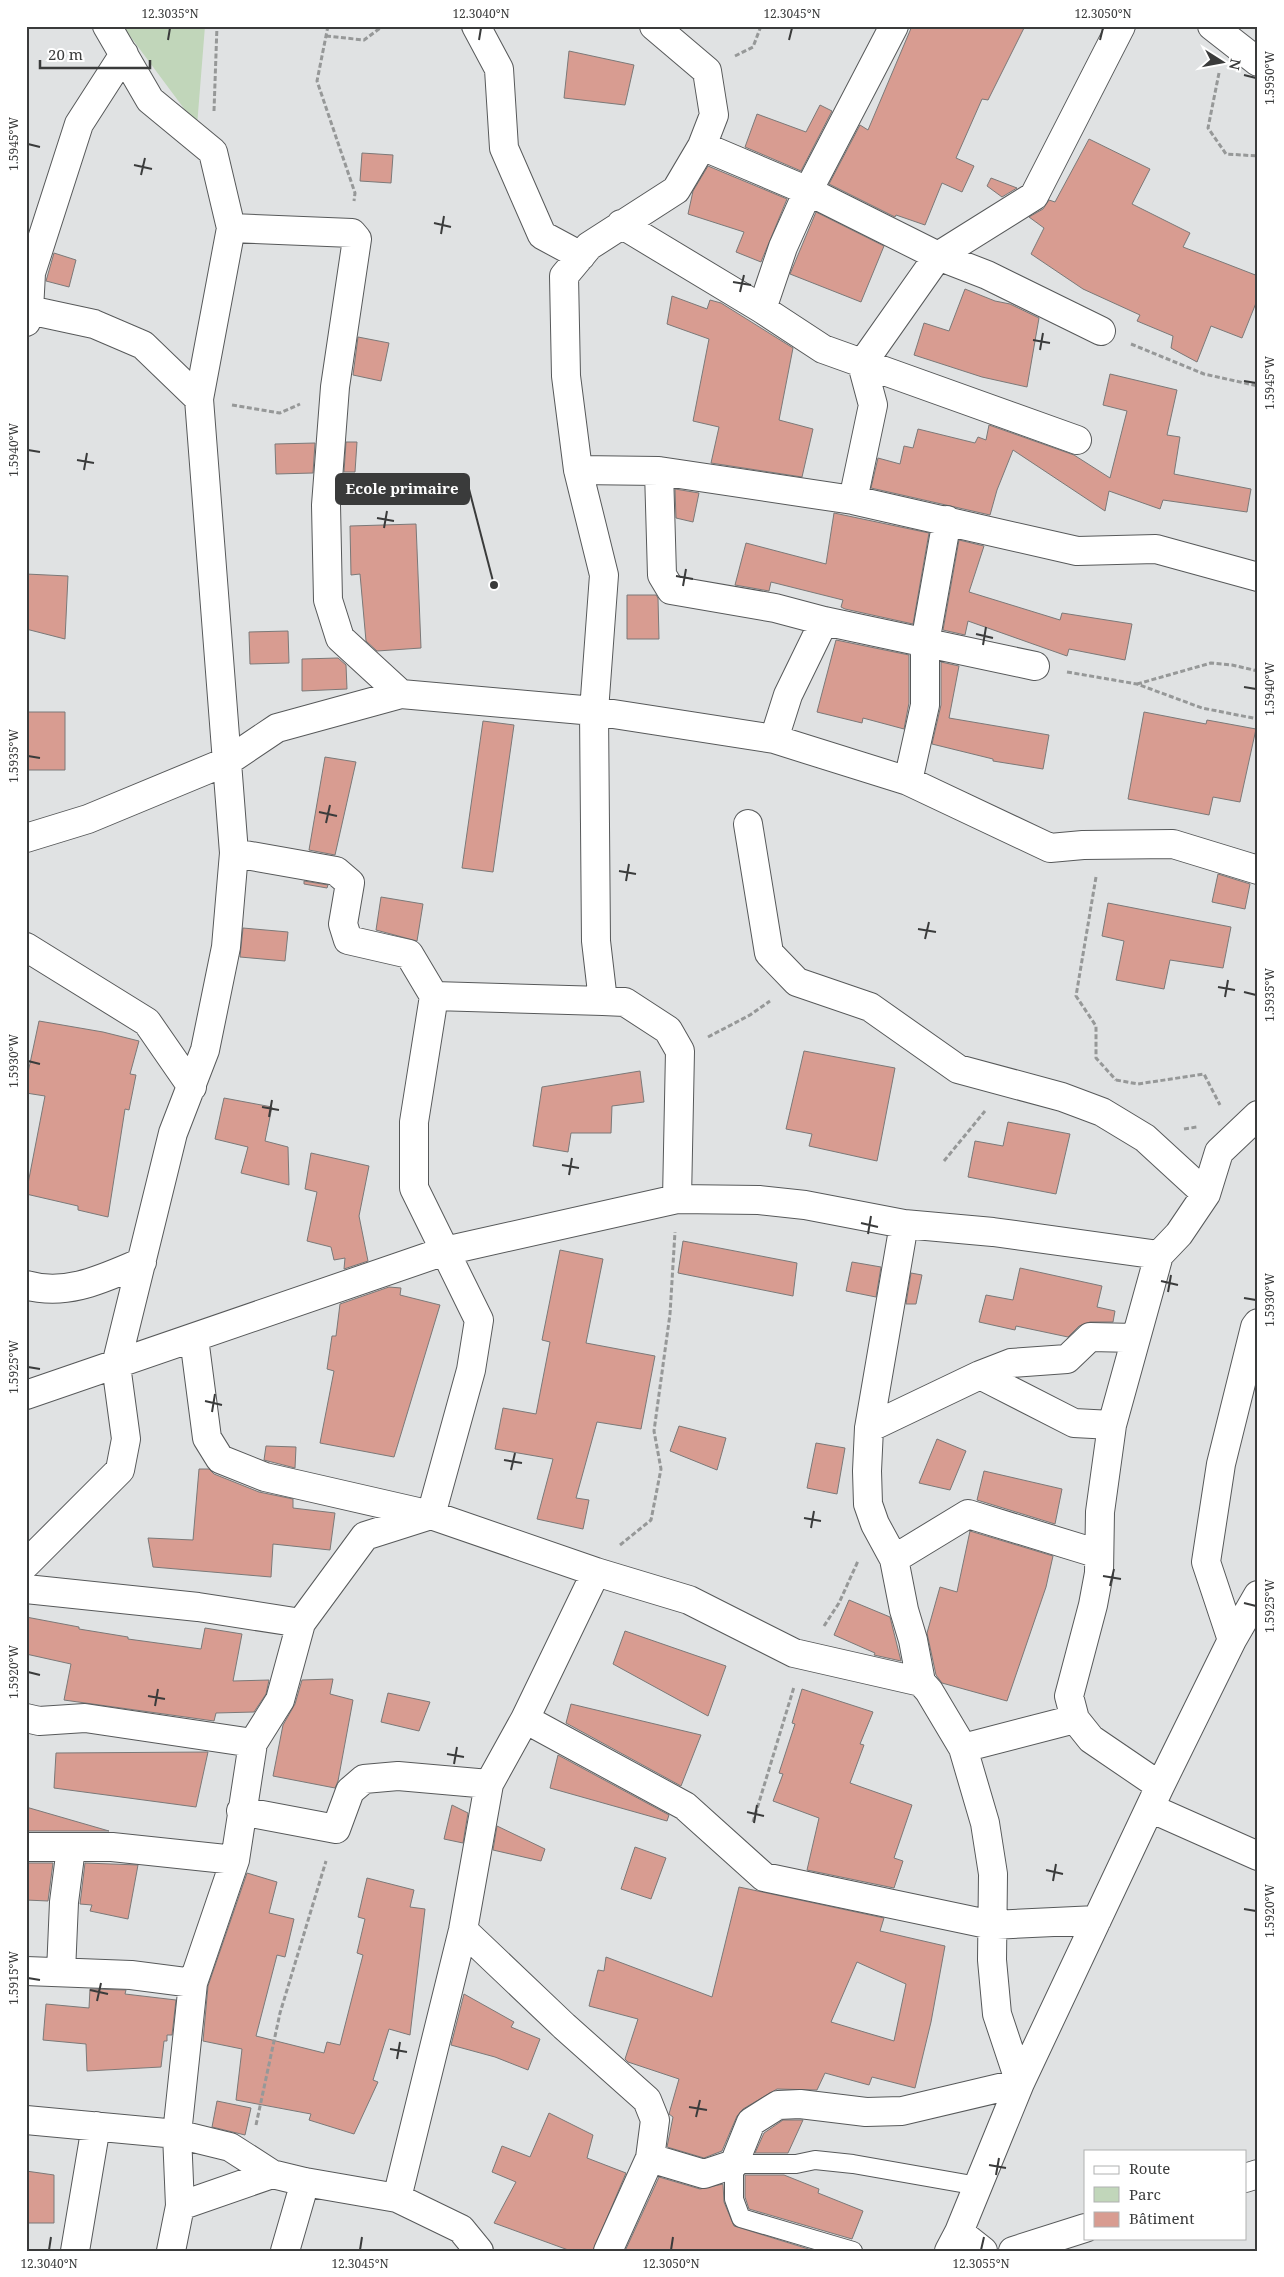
<svg xmlns="http://www.w3.org/2000/svg" width="1284" height="2277" viewBox="0 0 1284 2277" font-family="'Noto Serif',serif">
	<style>
		.green { fill: #c1d6ba }
		.building { fill: #d89c91; stroke: #7b7978; fill-rule: evenodd }
		.lines { fill: none; stroke-linecap: round; stroke-linejoin: round }
		.lane-casing { stroke: #57595a; stroke-width: 20 }
		.street-casing { stroke: #57595a; stroke-width: 30 }
		.path { stroke: #969898; stroke-width: 3; stroke-dasharray: 5 2.5; stroke-linecap: butt }
		.lane { stroke: #fff; stroke-width: 18 }
		.street { stroke: #fff; stroke-width: 28 }
		.ticks { fill: none; stroke: #3a3b3b; stroke-width: 2 }
		.leader { fill: none; stroke: #3a3b3b; stroke-width: 2 }
		.callout-dot { fill: #3a3b3b; stroke: #fff; stroke-width: 2 }
		.callout { fill: #3a3b3b; stroke: #3a3b3b; stroke-width: 2 }
		.callout-label { font-size: 15px; text-anchor: middle; font-weight: bold; fill: #fff }
		.neatline { fill: none; stroke: #3a3b3b; stroke-width: 2 }
		.ticks-label { font-size: 12px; text-anchor: middle; fill: #3a3b3b }
	</style>
	<rect width="100%" height="100%" fill="#e0e2e3"/>
	<!-- green -->
	<path class="green" d="M 120,26 L 205,26 L 197,126 L 130,36 Z"/>
	<!-- building -->
	<path class="building" d="M 912,26 L 1025,26 L 988,100 L 982,99 L 956,158 L 974,166 L 962,192 L 942,183 L 925,225 L 896,215 L 895,217 L 829,184 L 860,125 L 868,130 Z
		M 569,51 L 634,65 L 625,105 L 564,98 Z
		M 820,105 L 832,111 L 801,171 L 745,147 L 757,114 L 806,132 Z
		M 1089,139 L 1150,169 L 1132,204 L 1190,233 L 1183,247 L 1258,276 L 1258,298 L 1242,338 L 1211,326 L 1197,362 L 1171,348 L 1173,336 L 1137,321 L 1140,315 L 1083,289 L 1031,254 L 1044,228 L 1029,217 L 1043,209 L 1049,200 L 1055,202 Z
		M 362,153 L 393,155 L 391,183 L 360,181 Z
		M 708,166 L 787,199 L 761,262 L 736,252 L 744,232 L 688,214 L 693,191 Z
		M 991,178 L 1017,188 L 1002,197 L 987,186 Z
		M 816,212 L 884,246 L 861,302 L 790,274 Z
		M 54,253 L 76,260 L 69,287 L 46,281 Z
		M 965,289 L 995,301 L 1010,304 L 1039,318 L 1027,387 L 982,377 L 914,355 L 924,323 L 949,331 Z
		M 672,296 L 707,309 L 710,300 L 721,303 L 793,348 L 779,420 L 813,429 L 802,477 L 711,463 L 719,427 L 693,421 L 709,339 L 667,324 Z
		M 358,337 L 389,343 L 381,381 L 353,375 Z
		M 1110,374 L 1177,390 L 1167,435 L 1180,437 L 1174,474 L 1251,489 L 1247,512 L 1163,500 L 1160,509 L 1109,491 L 1105,511 L 1013,450 L 997,490 L 990,515 L 871,488 L 878,458 L 900,464 L 904,446 L 913,448 L 918,429 L 975,443 L 978,437 L 986,440 L 989,425 L 1074,455 L 1110,478 L 1127,411 L 1103,405 Z
		M 346,442 L 357,442 L 355,472 L 344,472 Z
		M 315,443 L 313,473 L 276,474 L 275,444 Z
		M 675,489 L 699,493 L 693,522 L 676,518 Z
		M 834,513 L 929,533 L 913,624 L 845,609 L 841,607 L 843,600 L 771,582 L 769,591 L 735,585 L 746,543 L 826,564 Z
		M 416,524 L 421,648 L 377,651 L 366,641 L 360,574 L 351,575 L 350,526 Z
		M 959,540 L 984,546 L 969,592 L 1060,620 L 1062,613 L 1132,624 L 1125,660 L 1069,649 L 1067,656 L 968,621 L 965,635 L 943,630 Z
		M 26,574 L 68,576 L 65,639 L 26,629 Z
		M 627,595 L 656,595 L 658,598 L 659,639 L 627,639 Z
		M 288,631 L 289,663 L 250,664 L 249,632 Z
		M 836,640 L 909,655 L 909,703 L 904,729 L 863,718 L 862,723 L 817,712 Z
		M 338,658 L 346,665 L 347,689 L 302,691 L 302,659 Z
		M 941,662 L 959,666 L 949,718 L 1049,735 L 1043,769 L 993,761 L 993,759 L 932,744 L 941,705 Z
		M 26,712 L 65,712 L 65,770 L 26,770 Z
		M 1144,712 L 1206,724 L 1207,720 L 1256,729 L 1240,802 L 1213,797 L 1209,815 L 1128,799 Z
		M 483,721 L 514,725 L 493,872 L 462,868 Z
		M 325,757 L 356,762 L 335,855 L 309,850 Z
		M 1218,874 L 1250,884 L 1245,909 L 1212,902 Z
		M 304,881 L 328,885 L 327,888 L 304,884 Z
		M 381,897 L 423,904 L 417,941 L 376,930 Z
		M 1108,903 L 1231,927 L 1223,968 L 1170,960 L 1164,989 L 1116,980 L 1124,941 L 1102,936 Z
		M 243,928 L 288,932 L 285,961 L 240,957 Z
		M 39,1021 L 103,1032 L 139,1041 L 130,1074 L 136,1075 L 129,1110 L 125,1109 L 108,1217 L 78,1210 L 78,1206 L 26,1194 L 45,1096 L 26,1093 L 26,1082 Z
		M 804,1051 L 895,1068 L 877,1161 L 809,1146 L 812,1134 L 786,1129 Z
		M 640,1071 L 644,1102 L 612,1106 L 611,1133 L 571,1133 L 568,1152 L 533,1146 L 542,1087 Z
		M 224,1098 L 272,1107 L 265,1141 L 288,1147 L 289,1185 L 241,1173 L 248,1147 L 215,1139 Z
		M 1008,1122 L 1070,1134 L 1056,1194 L 968,1177 L 975,1141 L 1003,1146 Z
		M 311,1153 L 369,1166 L 359,1216 L 368,1261 L 344,1269 L 345,1258 L 334,1260 L 331,1247 L 307,1241 L 317,1192 L 305,1189 Z
		M 683,1241 L 797,1263 L 793,1296 L 678,1273 Z
		M 560,1250 L 603,1259 L 586,1343 L 655,1356 L 641,1429 L 597,1422 L 576,1498 L 589,1500 L 583,1529 L 537,1519 L 553,1459 L 495,1449 L 503,1408 L 536,1414 L 550,1342 L 542,1340 Z
		M 852,1262 L 881,1267 L 876,1297 L 846,1291 Z
		M 1020,1268 L 1102,1286 L 1097,1307 L 1115,1311 L 1113,1322 L 1090,1322 L 1079,1326 L 1068,1337 L 1016,1326 L 1015,1330 L 979,1322 L 986,1295 L 1013,1300 Z
		M 911,1273 L 922,1275 L 916,1304 L 906,1304 Z
		M 389,1287 L 401,1288 L 400,1295 L 440,1305 L 394,1457 L 320,1443 L 334,1371 L 327,1369 L 332,1336 L 336,1336 L 340,1304 Z
		M 679,1426 L 726,1438 L 717,1470 L 670,1451 Z
		M 937,1439 L 966,1451 L 950,1490 L 919,1483 Z
		M 816,1443 L 845,1448 L 837,1494 L 807,1488 Z
		M 266,1446 L 296,1447 L 295,1468 L 264,1460 Z
		M 199,1469 L 209,1469 L 214,1474 L 259,1492 L 293,1499 L 293,1508 L 335,1513 L 330,1550 L 273,1544 L 271,1577 L 153,1567 L 148,1538 L 193,1540 Z
		M 984,1471 L 1062,1489 L 1055,1524 L 977,1500 Z
		M 970,1531 L 1053,1556 L 1046,1587 L 1007,1701 L 942,1683 L 936,1675 L 927,1633 L 940,1587 L 957,1592 Z
		M 849,1600 L 890,1617 L 901,1661 L 874,1655 L 875,1653 L 834,1635 Z
		M 26,1617 L 79,1627 L 79,1629 L 128,1637 L 128,1639 L 201,1649 L 205,1628 L 242,1634 L 233,1681 L 269,1680 L 266,1694 L 254,1712 L 216,1713 L 214,1721 L 64,1700 L 71,1664 L 26,1654 Z
		M 625,1631 L 726,1666 L 708,1716 L 613,1664 Z
		M 333,1679 L 330,1694 L 353,1700 L 338,1781 L 335,1788 L 273,1776 L 283,1725 L 295,1704 L 302,1680 Z
		M 802,1689 L 873,1712 L 860,1744 L 864,1745 L 850,1783 L 912,1805 L 894,1858 L 903,1861 L 894,1888 L 807,1870 L 819,1818 L 773,1801 L 783,1774 L 779,1773 L 795,1724 L 792,1723 Z
		M 388,1693 L 430,1702 L 419,1731 L 381,1722 Z
		M 571,1704 L 701,1735 L 681,1786 L 566,1723 Z
		M 208,1752 L 196,1807 L 54,1788 L 56,1753 Z
		M 558,1755 L 669,1815 L 667,1821 L 550,1788 Z
		M 452,1805 L 468,1813 L 463,1843 L 444,1839 Z
		M 26,1807 L 109,1831 L 26,1831 Z
		M 497,1826 L 545,1849 L 541,1861 L 493,1850 Z
		M 635,1847 L 666,1858 L 651,1899 L 621,1889 Z
		M 26,1863 L 53,1863 L 48,1901 L 26,1900 Z
		M 85,1863 L 138,1865 L 128,1919 L 90,1911 L 92,1905 L 80,1904 Z
		M 247,1873 L 277,1882 L 269,1913 L 294,1919 L 285,1957 L 277,1955 L 256,2036 L 324,2053 L 327,2042 L 340,2045 L 363,1955 L 357,1953 L 365,1919 L 358,1917 L 367,1878 L 414,1890 L 410,1907 L 425,1909 L 410,2035 L 389,2029 L 373,2080 L 378,2082 L 354,2134 L 309,2120 L 311,2114 L 236,2100 L 242,2049 L 203,2041 L 208,1986 Z
		M 739,1887 L 884,1918 L 880,1931 L 945,1946 L 931,2022 L 915,2088 L 872,2077 L 869,2085 L 825,2073 L 817,2090 L 777,2089 L 743,2109 L 737,2116 L 722,2151 L 704,2158 L 667,2147 L 673,2117 L 669,2114 L 679,2079 L 628,2062 L 625,2059 L 638,2019 L 589,2006 L 598,1970 L 604,1971 L 606,1957 L 712,1997 ZM 857,1962 L 906,1984 L 894,2041 L 831,2022 Z
		M 90,1989 L 126,1990 L 125,1994 L 176,2000 L 172,2035 L 167,2035 L 167,2041 L 164,2041 L 161,2067 L 87,2071 L 86,2044 L 43,2040 L 46,2004 L 89,2008 Z
		M 464,1994 L 514,2022 L 511,2027 L 540,2039 L 528,2070 L 495,2057 L 451,2045 Z
		M 217,2101 L 251,2108 L 245,2135 L 212,2127 Z
		M 549,2113 L 593,2135 L 587,2158 L 626,2173 L 593,2251 L 571,2251 L 494,2223 L 516,2182 L 492,2172 L 502,2146 L 530,2157 Z
		M 783,2120 L 803,2120 L 788,2153 L 755,2153 L 764,2133 Z
		M 26,2171 L 54,2175 L 54,2223 L 26,2223 Z
		M 745,2175 L 784,2175 L 819,2189 L 818,2193 L 863,2211 L 852,2239 L 749,2209 L 745,2197 Z
		M 659,2177 L 700,2189 L 723,2184 L 724,2202 L 734,2226 L 815,2251 L 625,2251 Z"/>
	<g class="lines">
		<!-- lane casing -->
		<g class="lane-casing">
			<path id="lane" d="M 853,2251 L 741,2218 L 734,2199 L 734,2164 L 796,2164 L 815,2160 L 853,2164 L 978,2186"/>
		</g>
		<!-- street casing -->
		<g class="street-casing">
			<path id="street" d="M 476,26 L 499,69 L 504,148 L 542,235 L 581,256
				M 654,26 L 707,71 L 714,115 L 702,146 L 676,190 L 589,246 L 564,276 L 566,376 L 578,470 L 604,575 L 594,711 L 596,941 L 603,1001 L 625,1002 L 668,1030 L 680,1051 L 677,1199
				M 1212,26 L 1258,62
				M 702,146 L 808,191 L 938,256 L 987,275 L 1101,331
				M 621,224 L 762,309 L 823,349 L 1077,440
				M 231,228 L 352,233 L 357,239 L 335,387 L 326,505 L 328,600 L 340,638 L 401,694
				M 762,309 L 783,247 L 808,191 L 894,26
				M 29,310 L 94,324 L 143,345 L 199,399
				M 26,322 L 29,310 L 31,273 L 79,124 L 124,54
				M 578,470 L 659,471 L 853,500 L 1077,551 L 1156,549 L 1258,577
				M 659,471 L 662,575 L 671,590 L 775,608 L 824,621 L 1035,666
				M 853,500 L 873,405 L 862,364 L 938,256 L 1034,196 L 1121,26
				M 774,739 L 788,695 L 824,621
				M 908,781 L 925,705 L 925,643 L 947,520
				M 748,824 L 769,953 L 797,982 L 870,1007 L 958,1069 L 1062,1097 L 1102,1112 L 1145,1138 L 1206,1194
				M 26,838 L 88,819 L 228,761 L 277,728 L 401,694 L 594,711 L 774,739 L 908,781 L 1050,848 L 1083,845 L 1173,844 L 1258,870
				M 26,947 L 147,1022 L 192,1087
				M 434,996 L 603,1001
				M 26,1285 C 67,1297 104,1278 142,1262
				M 194,1338 L 207,1438 L 220,1459 L 265,1477 L 431,1515 L 596,1572 L 689,1600 L 794,1653 L 921,1682
				M 980,1375 L 1074,1423 L 1112,1425
				M 26,1395 L 445,1251 L 677,1199 L 759,1200 L 805,1205 L 904,1224 L 993,1232 L 1159,1255
				M 869,1428 L 980,1375 L 1011,1363 L 1067,1359 L 1090,1337 L 1136,1338
				M 894,1559 L 968,1514 L 1099,1554
				M 26,1564 L 120,1470 L 126,1439 L 116,1365 L 173,1133 L 205,1050 L 226,947 L 234,853 L 199,399 L 231,228 L 213,152 L 150,100 L 107,26
				M 26,1589 L 198,1607 L 301,1623
				M 1232,1640 L 1206,1562 L 1221,1464 L 1255,1327 L 1258,1323
				M 26,1718 L 39,1721 L 85,1718 L 253,1743
				M 525,1719 L 685,1806 L 764,1877 L 992,1925 L 1097,1920
				M 963,1748 L 1075,1719
				M 1160,1786 L 1091,1739 L 1075,1719 L 1069,1696 L 1093,1605 L 1099,1573 L 1100,1512 L 1112,1425 L 1159,1255 L 1179,1234 L 1206,1194 L 1219,1152 L 1258,1115
				M 1150,1808 L 1258,1856
				M 241,1811 L 336,1829 L 350,1791 L 364,1779 L 398,1776 L 489,1784
				M 26,1847 L 112,1847 L 235,1860
				M 463,1930 L 564,2026 L 647,2100 L 655,2120 L 650,2158 L 608,2251
				M 26,1971 L 131,1975 L 193,1983
				M 61,1972 L 64,1902 L 71,1848
				M 26,2120 L 177,2134 L 230,2147 L 272,2174 L 305,2182 L 397,2198 L 461,2229 L 479,2251
				M 650,2158 L 704,2174 L 734,2164 L 751,2122 L 778,2105 L 800,2104 L 866,2112 L 902,2111 L 1020,2083 L 997,2014 L 992,1960 L 993,1874 L 985,1823 L 963,1748 L 929,1691 L 921,1682 L 913,1640 L 904,1610 L 894,1559 L 875,1524 L 868,1504 L 867,1471 L 869,1428 L 904,1224
				M 1245,2178 L 1258,2174
				M 397,2198 L 463,1930 L 489,1784 L 525,1719 L 596,1572
				M 180,2206 L 272,2174
				M 959,2232 L 983,2251
				M 75,2251 L 96,2126
				M 171,2251 L 180,2206 L 177,2134 L 193,1983 L 235,1860 L 253,1743 L 280,1700 L 301,1623 L 365,1536 L 431,1515 L 471,1370 L 479,1320 L 414,1188 L 414,1122 L 434,996 L 409,954 L 348,940 L 343,924 L 350,883 L 336,871 L 234,853
				M 285,2251 L 305,2182
				M 949,2251 L 959,2232 L 1020,2083 L 1160,1786 L 1232,1640 L 1258,1595
				M 1013,2251 L 1085,2228"/>
		</g>
		<!-- path -->
		<path class="path" d="M 328,26 L 317,81 L 355,193 L 354,201
			M 326,36 L 364,40 L 383,26
			M 735,56 L 753,47 L 761,26
			M 1219,73 L 1208,128 L 1226,154 L 1258,156
			M 214,111 L 217,26
			M 1131,344 L 1204,374 L 1258,386
			M 232,405 L 280,413 L 300,404
			M 1067,672 L 1137,684 L 1202,708 L 1258,719
			M 1137,684 L 1211,663 L 1232,665 L 1258,671
			M 1096,877 L 1076,996 L 1096,1026 L 1096,1058 L 1116,1080
			M 708,1037 L 750,1015 L 770,1001
			M 1116,1080 L 1138,1084 L 1204,1074 L 1220,1105
			M 1184,1129 L 1197,1127
			M 944,1161 L 985,1111
			M 620,1545 L 651,1520 L 661,1469 L 654,1431 L 670,1314 L 675,1232
			M 824,1626 L 839,1603 L 858,1561
			M 753,1822 L 794,1687
			M 256,2125 L 280,2013 L 326,1861"/>
		<!-- lane -->
		<use href="#lane" class="lane"/>
		<!-- street -->
		<use href="#street" class="street"/>
	</g>
	<!-- ticks -->
	<path class="ticks" d="M 168,40 L 170,28M 479,40 L 481,28M 789,40 L 792,28M 1100,40 L 1103,28M 1244,75 L 1256,78M 28,144 L 40,147M 134,165 L 152,169M 141,175 L 145,158M 434,223 L 451,227M 441,234 L 444,216M 733,282 L 751,285M 740,292 L 744,275M 1033,340 L 1050,343M 1040,350 L 1043,333M 1244,381 L 1256,383M 28,450 L 40,452M 77,460 L 94,463M 84,470 L 87,453M 377,518 L 394,521M 384,528 L 387,511M 676,576 L 693,579M 683,586 L 686,569M 976,634 L 993,638M 983,645 L 986,627M 1244,687 L 1256,689M 28,756 L 40,758M 319,812 L 337,816M 326,823 L 330,805M 619,871 L 636,874M 626,881 L 629,864M 918,929 L 936,932M 925,939 L 929,922M 1218,987 L 1235,990M 1244,992 L 1256,995M 1225,997 L 1228,980M 28,1061 L 40,1064M 262,1107 L 279,1110M 269,1117 L 272,1100M 562,1165 L 579,1168M 569,1175 L 572,1158M 861,1223 L 878,1227M 868,1234 L 871,1216M 1161,1281 L 1178,1285M 1168,1292 L 1171,1275M 1244,1298 L 1256,1300M 28,1367 L 40,1369M 205,1401 L 222,1405M 212,1412 L 215,1394M 504,1460 L 522,1463M 511,1470 L 515,1453M 804,1518 L 821,1521M 811,1528 L 814,1511M 1103,1576 L 1121,1579M 1110,1586 L 1114,1569M 1244,1603 L 1256,1606M 28,1672 L 40,1675M 148,1696 L 165,1699M 155,1706 L 158,1689M 447,1754 L 464,1757M 454,1764 L 457,1747M 747,1812 L 764,1816M 754,1823 L 757,1805M 1046,1870 L 1063,1874M 1053,1881 L 1056,1864M 1244,1909 L 1256,1911M 28,1978 L 40,1980M 90,1990 L 108,1994M 97,2001 L 101,1983M 390,2049 L 407,2052M 397,2059 L 400,2042M 689,2107 L 707,2110M 696,2117 L 700,2100M 989,2165 L 1006,2168M 996,2175 L 999,2158M 49,2250 L 51,2237M 360,2250 L 362,2237M 671,2250 L 673,2237M 981,2250 L 984,2237"/>
	<!-- callouts -->
	<path class="leader" d="M494 585L469 489"/>
	<circle class="callout-dot" cx="494" cy="585" r="5"/>
	<rect class="callout" x="336" y="474" width="133" height="30" rx="5"/>
	<g class="callout-label">
		<text x="402" y="494">Ecole primaire</text>
	</g>
	<!-- border -->
	<rect width="1284" height="2277" fill="none" stroke="#ffffff" stroke-width="55"/>
	<!-- legend -->
	<rect x="1084" y="2150" width="162" height="90" fill="#ffffff" stroke="#b0b1b1"/>
	<rect x="1094" y="2166" width="25" height="8" fill="#ffffff" stroke="#b0b1b1"/>
	<text x="1129" y="2174" font-size="15" fill="#3a3b3b">Route</text>
	<rect x="1094" y="2187" width="25" height="15" fill="#c1d6ba" stroke="#b0b1b1"/>
	<text x="1129" y="2200" font-size="15" fill="#3a3b3b">Parc</text>
	<rect x="1094" y="2212" width="25" height="15" fill="#d89c91" stroke="#b0b1b1"/>
	<text x="1129" y="2224" font-size="15" fill="#3a3b3b">Bâtiment</text>
	<!-- north arrow -->
	<g transform="translate(1222 62) rotate(101)" stroke="#ffffff" stroke-width="4" paint-order="stroke">
	<path d="M0-4L9 19L0 12L-9 19Z" fill="#3a3b3b"/>
	<text y="-8" font-size="14" font-weight="bold" text-anchor="middle" fill="#3a3b3b">N</text>
	</g>
	<!-- scale -->
	<path d="M40 60v8h110v-8" fill="none" stroke="#3a3b3b" stroke-width="2.5"/>
	<text x="48" y="60" font-size="15" fill="#3a3b3b" stroke="#ffffff" stroke-width="4" paint-order="stroke">20 m</text>
	<rect x="28" y="28" width="1228" height="2222" class="neatline"/>
	<g class="ticks-label">
		<text x="170" y="18">12.3035°N</text>
		<text x="481" y="18">12.3040°N</text>
		<text x="792" y="18">12.3045°N</text>
		<text x="1103" y="18">12.3050°N</text>
		<text transform="translate(1270 78) rotate(-90)" y="4">1.5950°W</text>
		<text transform="translate(14 144) rotate(-90)" y="4">1.5945°W</text>
		<text transform="translate(1270 383) rotate(-90)" y="4">1.5945°W</text>
		<text transform="translate(14 450) rotate(-90)" y="4">1.5940°W</text>
		<text transform="translate(1270 689) rotate(-90)" y="4">1.5940°W</text>
		<text transform="translate(14 756) rotate(-90)" y="4">1.5935°W</text>
		<text transform="translate(1270 995) rotate(-90)" y="4">1.5935°W</text>
		<text transform="translate(14 1061) rotate(-90)" y="4">1.5930°W</text>
		<text transform="translate(1270 1300) rotate(-90)" y="4">1.5930°W</text>
		<text transform="translate(14 1367) rotate(-90)" y="4">1.5925°W</text>
		<text transform="translate(1270 1606) rotate(-90)" y="4">1.5925°W</text>
		<text transform="translate(14 1672) rotate(-90)" y="4">1.5920°W</text>
		<text transform="translate(1270 1911) rotate(-90)" y="4">1.5920°W</text>
		<text transform="translate(14 1978) rotate(-90)" y="4">1.5915°W</text>
		<text x="49" y="2268">12.3040°N</text>
		<text x="360" y="2268">12.3045°N</text>
		<text x="671" y="2268">12.3050°N</text>
		<text x="981" y="2268">12.3055°N</text>
	</g>
</svg>
